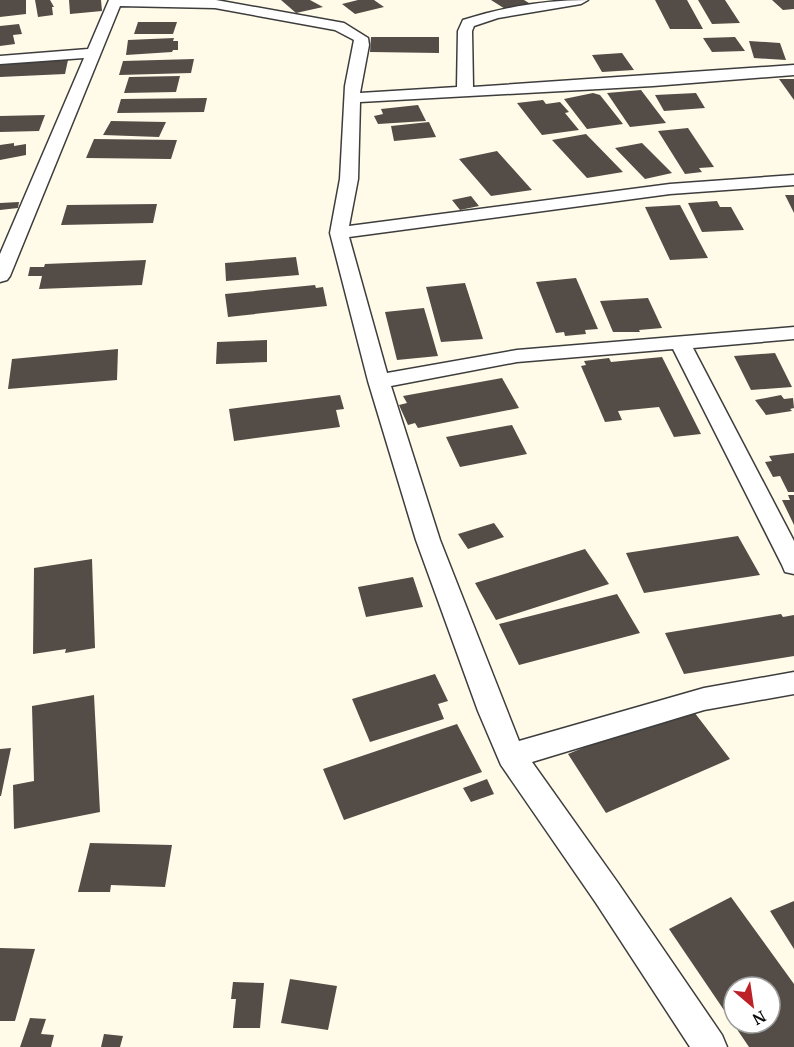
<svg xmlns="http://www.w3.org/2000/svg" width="794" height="1047" viewBox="0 0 794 1047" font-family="'PT Serif',serif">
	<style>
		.building { fill: #534c47; fill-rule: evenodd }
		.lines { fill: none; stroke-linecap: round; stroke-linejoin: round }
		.minor-casing { stroke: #3d3d3d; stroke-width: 3 }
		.minor { fill: #fff; fill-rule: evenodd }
	</style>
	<rect width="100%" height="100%" fill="#fffbe8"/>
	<!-- building -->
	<path class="building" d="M 0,0 L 26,0 L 26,14 L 0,17 Z
		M 35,0 L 50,0 L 54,7 L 52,7 L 53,15 L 38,17 Z
		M 69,0 L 101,0 L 102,11 L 70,14 Z
		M 281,0 L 310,0 L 323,7 L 296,13 Z
		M 358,0 L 374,0 L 384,7 L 355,14 L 342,4 Z
		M 491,0 L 524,0 L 534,6 L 510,12 Z
		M 655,0 L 687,0 L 703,29 L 670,29 Z
		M 698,0 L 725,0 L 740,23 L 712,24 Z
		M 772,0 L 794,0 L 794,9 L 783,10 Z
		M 138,22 L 177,22 L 173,34 L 134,34 Z
		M 19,24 L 22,34 L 13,35 L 15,44 L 0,46 L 0,26 Z
		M 371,37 L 439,37 L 439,53 L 370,52 Z
		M 735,37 L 745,51 L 712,52 L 703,38 Z
		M 174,38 L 173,41 L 178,41 L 178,50 L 173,50 L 172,52 L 126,55 L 128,40 Z
		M 749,41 L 780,43 L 786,60 L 754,58 Z
		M 622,53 L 634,70 L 602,72 L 592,55 Z
		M 194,59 L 191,73 L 119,75 L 123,61 Z
		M 68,60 L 65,74 L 0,77 L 0,63 Z
		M 180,76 L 176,92 L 124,93 L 129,77 Z
		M 779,79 L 794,79 L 794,100 Z
		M 641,90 L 666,123 L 630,127 L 607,93 Z
		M 593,93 L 600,95 L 623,124 L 587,129 L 564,99 Z
		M 696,93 L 705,108 L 664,111 L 655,95 Z
		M 207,98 L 204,112 L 117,113 L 121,99 Z
		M 543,100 L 546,104 L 560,102 L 569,112 L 565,113 L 579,130 L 542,135 L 517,103 Z
		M 418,105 L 426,121 L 378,124 L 374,116 L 383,114 L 381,109 Z
		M 45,115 L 39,131 L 0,132 L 0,116 Z
		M 111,121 L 166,122 L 159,137 L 103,135 Z
		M 429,122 L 436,137 L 394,141 L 391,126 Z
		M 688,128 L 714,167 L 699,168 L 702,172 L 685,174 L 658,131 Z
		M 586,134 L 623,172 L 587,178 L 552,140 Z
		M 94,139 L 177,140 L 171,159 L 86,158 Z
		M 14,143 L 14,146 L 26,144 L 26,155 L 0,160 L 0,145 Z
		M 642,143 L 672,173 L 645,179 L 615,148 Z
		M 497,151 L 532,190 L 491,196 L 459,159 Z
		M 785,195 L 794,195 L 794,213 Z
		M 471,196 L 479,206 L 460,210 L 452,200 Z
		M 717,201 L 720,207 L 731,207 L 744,230 L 702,232 L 688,203 Z
		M 19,202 L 18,208 L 0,210 L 0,203 Z
		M 157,204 L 153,223 L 61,225 L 67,205 Z
		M 680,205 L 708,258 L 670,260 L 645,207 Z
		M 296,257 L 299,275 L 226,281 L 225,263 Z
		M 146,260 L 142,285 L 39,289 L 42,276 L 28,276 L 30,267 L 44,267 L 45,264 Z
		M 576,278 L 598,329 L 585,330 L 586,334 L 565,336 L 564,332 L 556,333 L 536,282 Z
		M 465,283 L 483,339 L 441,342 L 426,287 Z
		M 315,285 L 316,288 L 323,287 L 327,306 L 228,317 L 225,294 Z
		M 648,298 L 662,328 L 639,330 L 640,332 L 613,332 L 600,301 Z
		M 424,308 L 438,356 L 397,360 L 385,312 Z
		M 267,340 L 267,362 L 216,364 L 217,342 Z
		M 118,349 L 117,380 L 8,389 L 12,359 Z
		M 775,353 L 792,387 L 751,390 L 734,356 Z
		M 662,357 L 701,434 L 674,437 L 659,407 L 618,411 L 622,420 L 605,422 L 581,366 L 586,365 L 584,361 L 609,358 L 611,362 Z
		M 502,378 L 519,408 L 418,428 L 415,423 L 408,425 L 399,405 L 407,403 L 403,396 Z
		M 340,395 L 344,409 L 336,410 L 340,427 L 234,441 L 229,409 Z
		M 781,395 L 784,399 L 793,398 L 794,408 L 790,409 L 792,411 L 766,415 L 755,400 Z
		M 512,425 L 527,454 L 460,467 L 446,437 Z
		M 794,453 L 794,492 L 788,492 L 780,476 L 773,477 L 765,462 L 772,461 L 769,456 Z
		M 788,495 L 794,495 L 794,525 L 782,500 L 790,500 Z
		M 494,523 L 504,537 L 468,549 L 458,534 Z
		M 738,536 L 760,575 L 644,593 L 626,553 Z
		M 585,549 L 609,584 L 496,620 L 475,583 Z
		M 92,559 L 95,648 L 65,653 L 66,649 L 33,654 L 34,568 Z
		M 413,577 L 423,607 L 366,617 L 358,587 Z
		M 617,594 L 640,633 L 519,665 L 499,624 Z
		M 781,614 L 783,617 L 794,615 L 794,656 L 684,674 L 665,633 Z
		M 435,674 L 448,701 L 438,704 L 444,719 L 370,742 L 352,699 Z
		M 94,695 L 100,812 L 14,829 L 13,785 L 34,781 L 32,706 Z
		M 688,704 L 730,759 L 606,813 L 568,754 Z
		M 457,724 L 482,772 L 344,820 L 323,769 Z
		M 11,748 L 1,796 L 0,796 L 0,749 Z
		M 487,779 L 494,794 L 471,802 L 463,788 Z
		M 90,843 L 172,845 L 165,887 L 111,885 L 110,892 L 78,892 Z
		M 731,897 L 794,984 L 794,1047 L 749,1047 L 669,929 ZM 734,987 L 770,987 L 770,1023 L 734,1023 Z
		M 794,901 L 794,949 L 770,911 Z
		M 0,948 L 35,949 L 15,1021 L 0,1021 Z
		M 290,979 L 337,986 L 328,1030 L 281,1023 Z
		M 233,982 L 264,983 L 260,1028 L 233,1028 L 236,999 L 231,999 Z
		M 30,1018 L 46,1019 L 41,1034 L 54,1035 L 51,1047 L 20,1047 Z
		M 104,1034 L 123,1036 L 120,1047 L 101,1047 Z"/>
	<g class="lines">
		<!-- minor casing -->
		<g class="minor-casing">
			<path id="minor" d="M 109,0 L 216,0 L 344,23 L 368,38 L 369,45 L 360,93 L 457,87 L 458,31 L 463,20 C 504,7 545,0 588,0 L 581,4 L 498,18 L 474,26 L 472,31 L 473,87 L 794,65 L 794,75 L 653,86 L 360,102 L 358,179 L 349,226 L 670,184 L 794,175 L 794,185 L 670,194 L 349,237 L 387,373 L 517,350 L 794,327 L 794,339 L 693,348 L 794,541 L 794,574 L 785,572 L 782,565 L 673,349 L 517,362 L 391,386 L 440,540 L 519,741 L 704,688 L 794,672 L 794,694 L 704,710 L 532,762 L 618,883 L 722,1035 L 727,1047 L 690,1047 L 596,903 L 501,765 L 478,711 L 416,540 L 368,381 L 330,233 L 340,179 L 345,86 L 354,40 L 335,30 L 215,8 L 120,6 L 10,276 L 7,280 L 0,282 L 0,254 L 84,58 L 0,64 L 0,56 L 88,49 Z"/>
		</g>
		<!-- minor -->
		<use href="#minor" class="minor"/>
	</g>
	<!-- north arrow -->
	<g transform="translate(752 1005) rotate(151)"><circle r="28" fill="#ffffff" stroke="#9d9d9d" stroke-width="1.5"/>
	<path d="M0-4.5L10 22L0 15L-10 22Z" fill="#bb2127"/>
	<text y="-9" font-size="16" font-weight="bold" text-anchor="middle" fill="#0a0a0a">N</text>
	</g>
</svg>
